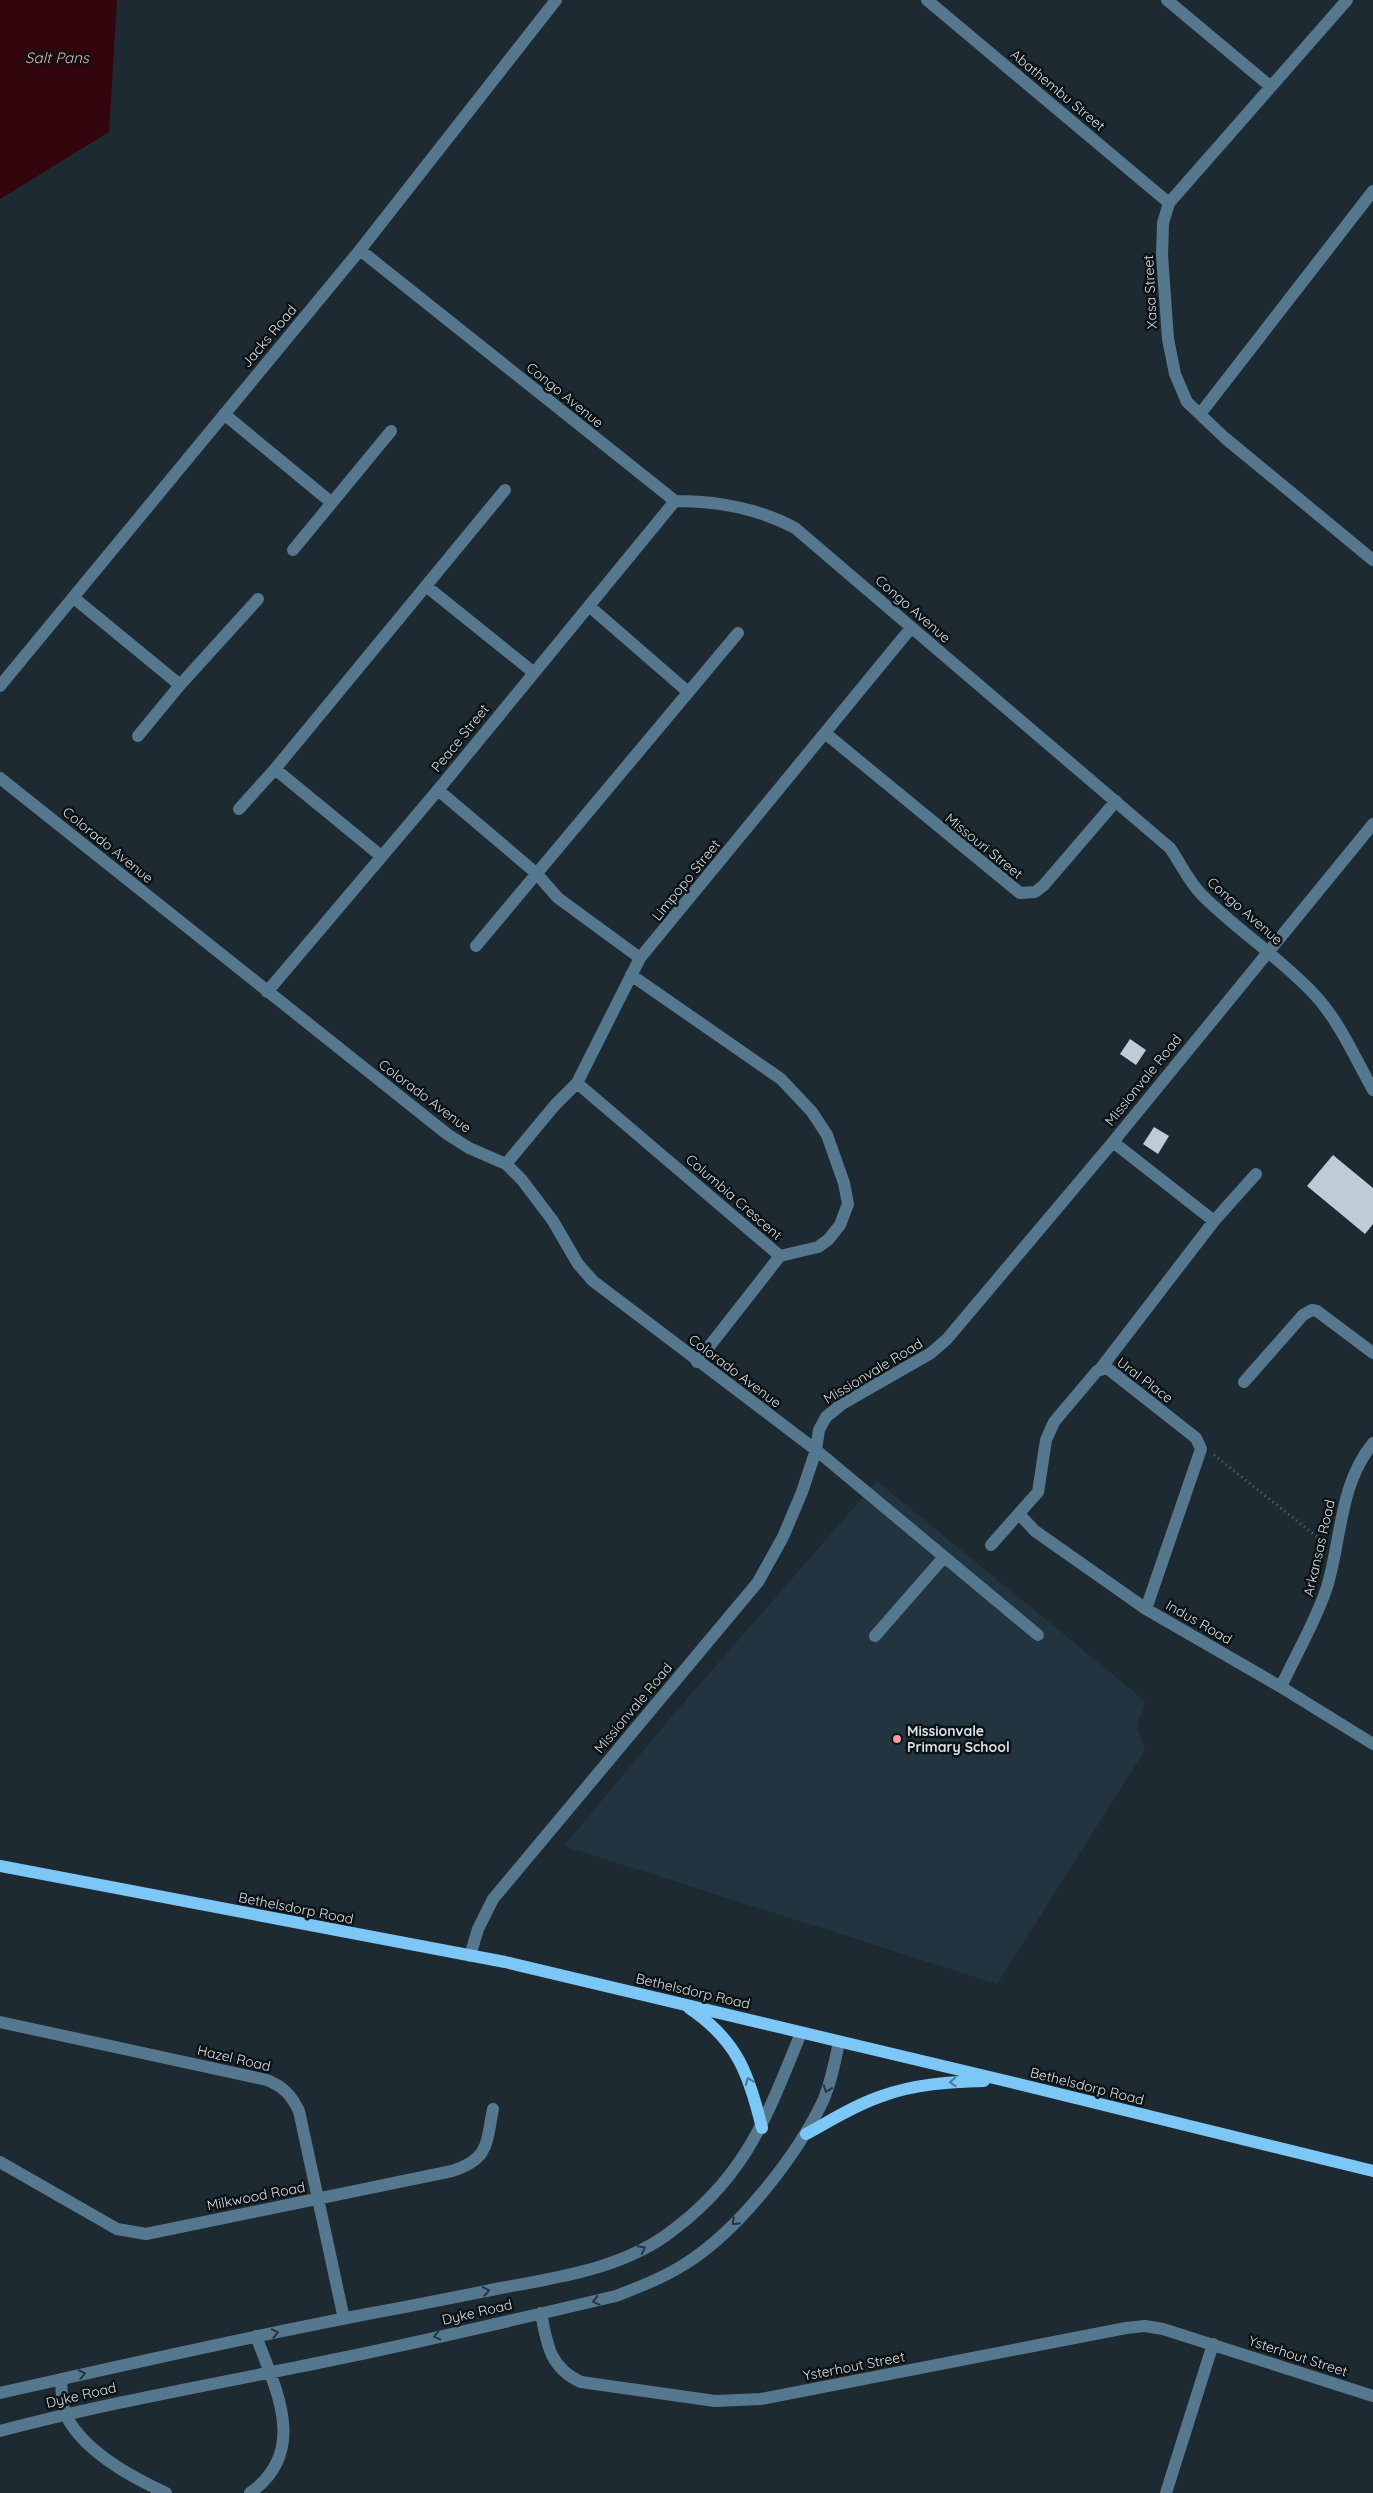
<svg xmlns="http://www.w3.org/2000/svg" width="1373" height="2493" viewBox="0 0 1373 2493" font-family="Quicksand,sans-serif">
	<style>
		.built { fill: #22343f }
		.water { fill: #32060c }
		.building { fill: #bdccd7 }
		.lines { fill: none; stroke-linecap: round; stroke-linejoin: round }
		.path { stroke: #606b72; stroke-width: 3; stroke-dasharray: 1 4; stroke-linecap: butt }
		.minor { stroke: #55788e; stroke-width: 12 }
		.major { stroke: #7cc7f6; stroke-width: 12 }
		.oneway { stroke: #4a7691 }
		.oneway2 { stroke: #26363f }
		.poi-dot { fill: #f59b9e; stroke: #0d1215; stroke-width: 2 }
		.labels { text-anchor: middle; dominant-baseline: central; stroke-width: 5; stroke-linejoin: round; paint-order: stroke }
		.street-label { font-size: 14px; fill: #d8dfe5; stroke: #0d1215 }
		.poi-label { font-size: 14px; font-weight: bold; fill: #d8dfe5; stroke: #0d1215; text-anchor: start }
		.water-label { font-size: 15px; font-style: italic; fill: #f7abad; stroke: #0d1215 }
	</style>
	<rect width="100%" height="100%" fill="#1e2a32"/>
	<!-- built -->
	<path class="built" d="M 877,1481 L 1145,1701 L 1137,1728 L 1145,1750 L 997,1984 L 564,1846 L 673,1715 Z"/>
	<!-- water -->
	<path class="water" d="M 0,0 L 117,0 L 109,132 L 0,199 Z"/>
	<!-- building -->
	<path class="building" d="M 1130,1039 L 1146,1050 L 1136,1065 L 1120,1054 Z
		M 1154,1127 L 1169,1136 L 1158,1154 L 1143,1144 Z
		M 1333,1155 L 1373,1188 L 1373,1224 L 1365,1234 L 1307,1186 Z"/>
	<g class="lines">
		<!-- path -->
		<path class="path" d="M 1214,1455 L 1321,1540"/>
		<!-- minor -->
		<path class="minor" d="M 927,0 L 1169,203
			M 1167,0 L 1271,87
			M 1347,0 L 1169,203 L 1163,223 L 1162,255 L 1168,339 L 1175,374 L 1187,402 L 1225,438 L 1373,560
			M 360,250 L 675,501 C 717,501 758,508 795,528 L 1170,848 C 1181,864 1189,882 1202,895 C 1237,930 1279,957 1313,993 C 1339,1020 1355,1058 1373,1090
			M 224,414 L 332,503
			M 1200,414 L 1373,191
			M 293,550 L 391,431
			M 426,586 L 533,672
			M 74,598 L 180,685
			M 589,606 L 687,691
			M 0,686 L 360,250 L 556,0
			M 825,733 L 1020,893 L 1035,892 L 1043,886 L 1116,801
			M 138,736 L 180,685 L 258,599
			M 275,769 L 381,856
			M 0,778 L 447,1134 L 469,1148 L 506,1164 L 522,1180 L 553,1221 L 578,1264 L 593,1281 L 816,1450 L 1038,1635
			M 438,790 L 536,873 L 558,898 L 640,958
			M 239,809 L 275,769 L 505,490
			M 476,946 L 738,633
			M 267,992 L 438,790 L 675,501
			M 577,1083 L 780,1256 L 818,1247 L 828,1240 L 840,1225 L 848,1204 L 844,1183 L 827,1135 L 812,1112 L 781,1079 L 631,975
			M 1113,1142 L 1214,1221
			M 506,1164 L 555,1105 L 577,1083 L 640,958 L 911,628
			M 697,1362 L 780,1256
			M 1101,1368 L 1214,1221 L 1256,1174
			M 1244,1382 L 1303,1315 L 1312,1310 L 1317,1311 L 1373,1353
			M 1019,1514 L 1035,1531 L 1146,1609 L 1281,1687 L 1373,1744
			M 991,1545 L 1038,1492 L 1046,1440 L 1054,1422 L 1097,1371 L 1107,1368 L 1196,1438 L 1201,1449 L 1146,1609
			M 875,1636 L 944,1557
			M 1281,1687 C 1296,1654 1316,1621 1327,1587 C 1342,1537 1339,1485 1373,1443
			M 470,1956 L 478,1929 L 493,1899 L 758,1582 L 783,1537 L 802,1492 L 816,1450 L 819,1430 L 826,1417 L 842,1404 L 931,1353 L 947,1339 L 1113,1142 L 1373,824
			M 0,2022 L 267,2080 C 284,2087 291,2095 299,2111 L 344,2319
			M 0,2162 L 117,2229 L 146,2234 L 452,2171 C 490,2159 486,2143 493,2109
			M 541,2313 C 547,2345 550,2368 581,2382 L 715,2401 L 761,2399 L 1126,2328 L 1145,2326 L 1163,2329 L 1373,2396
			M 61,2379 C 62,2390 61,2403 65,2413 C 81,2450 131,2477 166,2493
			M 0,2393 C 122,2365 244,2338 367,2314 C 412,2306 456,2297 501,2288 C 556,2278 618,2269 665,2236 C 745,2179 766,2119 801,2033
			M 0,2431 C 110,2402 221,2383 332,2360 C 427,2341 521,2318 616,2296 C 639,2287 663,2278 685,2264 C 738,2231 796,2157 823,2101 C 831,2082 835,2062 839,2042
			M 250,2493 C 309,2451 276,2390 256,2336
			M 1166,2493 L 1213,2344"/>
		<!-- major -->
		<path class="major" d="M 0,1866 L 505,1962 L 1002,2080 L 1373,2171
			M 689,2008 C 737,2040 749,2074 762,2128
			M 806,2134 C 830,2121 855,2105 882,2096 C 915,2084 949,2082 984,2081"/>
	</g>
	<!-- one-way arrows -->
	<defs><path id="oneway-chevron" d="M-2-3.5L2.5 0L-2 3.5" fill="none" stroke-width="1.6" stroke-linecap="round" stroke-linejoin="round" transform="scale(1.25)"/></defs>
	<g class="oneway">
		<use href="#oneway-chevron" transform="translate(749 2081) rotate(-111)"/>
		<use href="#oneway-chevron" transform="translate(953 2082) rotate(177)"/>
	</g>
	<g class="oneway2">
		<use href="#oneway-chevron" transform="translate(827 2089) rotate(110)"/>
		<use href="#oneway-chevron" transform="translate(735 2222) rotate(135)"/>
		<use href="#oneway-chevron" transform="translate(642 2249) rotate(-28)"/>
		<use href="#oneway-chevron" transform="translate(486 2291) rotate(-11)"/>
		<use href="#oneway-chevron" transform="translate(596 2301) rotate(167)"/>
		<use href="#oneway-chevron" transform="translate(275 2333) rotate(-11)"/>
		<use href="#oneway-chevron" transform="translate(437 2336) rotate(167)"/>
		<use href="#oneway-chevron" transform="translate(82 2374) rotate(-12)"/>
	</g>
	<!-- markers -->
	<circle class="poi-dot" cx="897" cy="1739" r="5"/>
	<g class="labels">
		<!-- street labels -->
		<g class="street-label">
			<text transform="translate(1058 90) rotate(40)">Abathembu Street</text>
			<text transform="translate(1150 292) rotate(-93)">Xasa Street</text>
			<text transform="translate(269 336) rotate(-50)">Jacks Road</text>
			<text transform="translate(565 395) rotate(39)">Congo Avenue</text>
			<text transform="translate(913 609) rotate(41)">Congo Avenue</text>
			<text transform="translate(460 738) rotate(-51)">Peace Street</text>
			<text transform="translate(108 845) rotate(39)">Colorado Avenue</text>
			<text transform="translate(984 846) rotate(39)">Missouri Street</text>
			<text transform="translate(686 880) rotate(-51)">Limpopo Street</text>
			<text transform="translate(1245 911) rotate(41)">Congo Avenue</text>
			<text transform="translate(1143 1080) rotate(-51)">Missionvale Road</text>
			<text transform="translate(425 1096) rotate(37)">Colorado Avenue</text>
			<text transform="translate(734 1197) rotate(41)">Columbia Crescent</text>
			<text transform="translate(735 1371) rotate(37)">Colorado Avenue</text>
			<text transform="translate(873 1371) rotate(-31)">Missionvale Road</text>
			<text transform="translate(1145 1380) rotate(37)">Ural Place</text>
			<text transform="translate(1319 1548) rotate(-77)">Arkansas Road</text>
			<text transform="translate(1199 1622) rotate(30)">Indus Road</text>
			<text transform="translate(633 1708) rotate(-50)">Missionvale Road</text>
			<text transform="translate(296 1908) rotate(11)">Bethelsdorp Road</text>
			<text transform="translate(693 1991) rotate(13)">Bethelsdorp Road</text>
			<text transform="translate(234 2058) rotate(13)">Hazel Road</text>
			<text transform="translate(1087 2086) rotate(14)">Bethelsdorp Road</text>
			<text transform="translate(256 2196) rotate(-11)">Milkwood Road</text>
			<text transform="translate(477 2312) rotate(-13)">Dyke Road</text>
			<text transform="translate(1298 2356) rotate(18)">Ysterhout Street</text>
			<text transform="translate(854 2366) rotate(-11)">Ysterhout Street</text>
			<text transform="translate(81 2395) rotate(-13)">Dyke Road</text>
		</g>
		<!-- poi labels -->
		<g class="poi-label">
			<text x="907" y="1731">Missionvale<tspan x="907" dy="16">Primary School</tspan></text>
		</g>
		<!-- water labels -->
		<g class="water-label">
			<text x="57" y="57">Salt Pans</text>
		</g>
	</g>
</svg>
